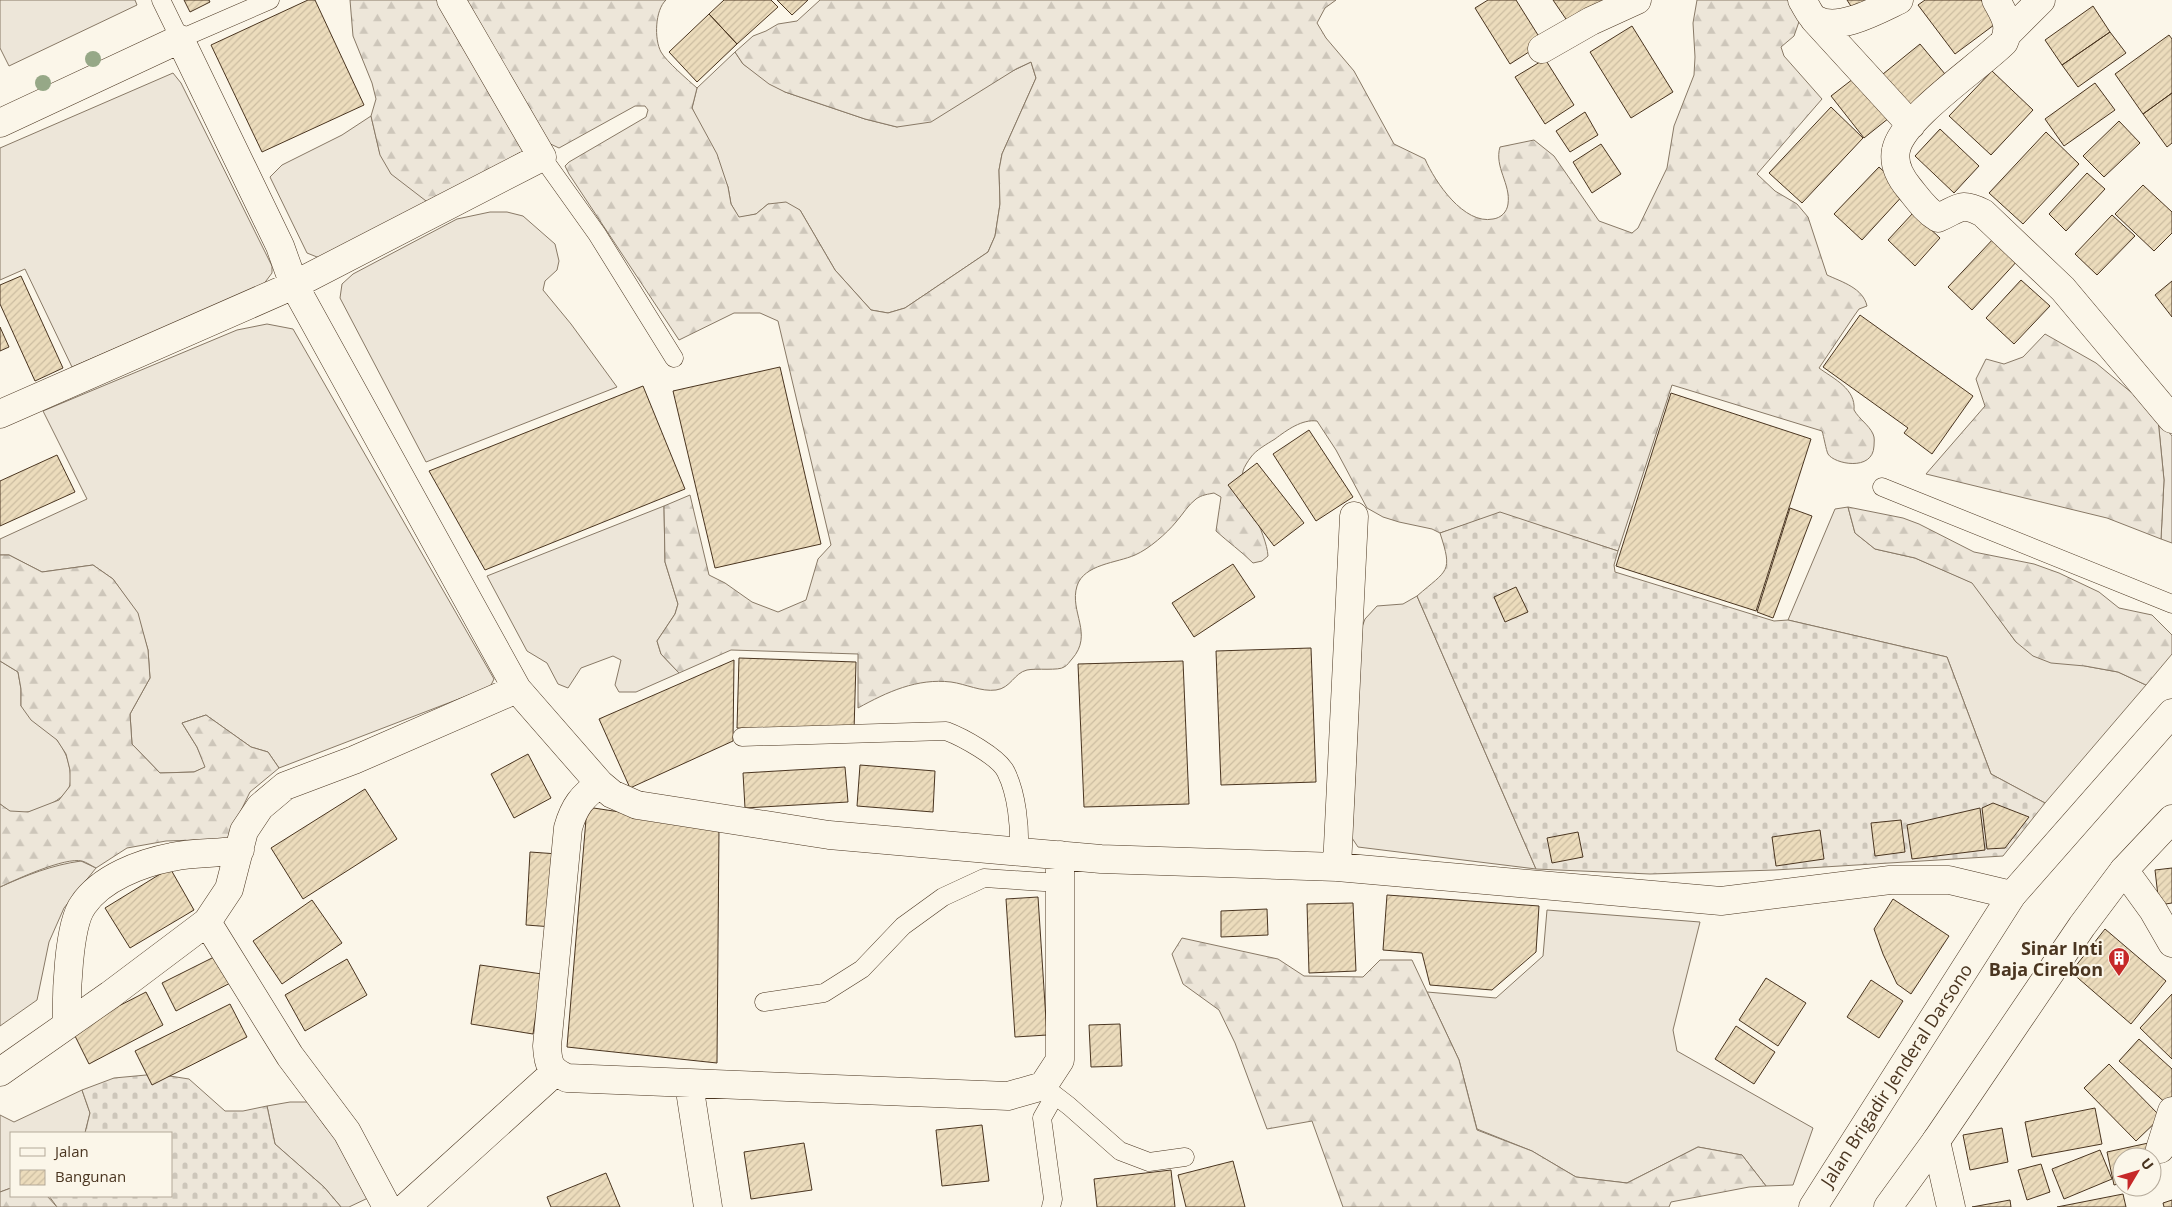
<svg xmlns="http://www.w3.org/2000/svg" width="2172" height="1207" viewBox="0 0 2172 1207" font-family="'Open Sans',sans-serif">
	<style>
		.grass { fill: #ede6d9; stroke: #887966 }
		.forest { fill: url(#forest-firs); stroke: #887966 }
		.cemetery { fill: url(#cemetery-stones); stroke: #887966 }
		.building { fill: url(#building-hatch); stroke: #4a3520 }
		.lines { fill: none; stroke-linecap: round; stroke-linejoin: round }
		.service-casing { stroke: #4a3520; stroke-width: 19 }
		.minor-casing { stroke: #4a3520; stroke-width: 29 }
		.trunk-casing { stroke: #4a3520; stroke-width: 29 }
		.service { stroke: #fbf6e9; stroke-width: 18 }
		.minor { stroke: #fbf6e9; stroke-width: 28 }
		.trunk { stroke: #fbf6e9; stroke-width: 28 }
		.tree { fill: #96a887 }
		.labels { text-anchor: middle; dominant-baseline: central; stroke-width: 4; stroke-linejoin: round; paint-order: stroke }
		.poi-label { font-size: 18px; font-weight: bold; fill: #4a3520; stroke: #fbf6e9; text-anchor: end }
		.street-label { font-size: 18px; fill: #4a3520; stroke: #fbf6e9 }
	</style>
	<defs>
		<pattern id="forest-firs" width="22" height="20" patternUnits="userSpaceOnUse" patternTransform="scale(1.25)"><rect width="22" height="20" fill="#ede6d9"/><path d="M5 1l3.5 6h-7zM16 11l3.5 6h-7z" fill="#cdc6ba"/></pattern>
		<pattern id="cemetery-stones" width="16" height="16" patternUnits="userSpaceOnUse" patternTransform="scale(1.25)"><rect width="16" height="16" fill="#ede6d9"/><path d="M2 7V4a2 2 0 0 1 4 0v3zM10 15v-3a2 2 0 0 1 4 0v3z" fill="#cdc6ba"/></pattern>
		<pattern id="building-hatch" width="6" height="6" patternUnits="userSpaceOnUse" patternTransform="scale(1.25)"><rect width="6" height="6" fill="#ecdcbc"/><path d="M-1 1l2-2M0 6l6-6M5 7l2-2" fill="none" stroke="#ccbda1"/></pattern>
	</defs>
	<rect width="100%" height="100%" fill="#fbf6e9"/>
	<!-- grass -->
	<path class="grass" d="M 0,0 L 135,0 L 137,5 L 9,66 L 0,48 Z
		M 735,52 L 743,64 L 785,92 L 865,119 L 897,127 L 1031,62 L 1036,78 L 1002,154 L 999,170 L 1000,204 L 995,236 L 988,252 L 905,308 L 888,313 L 871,310 L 835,270 L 800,210 L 768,204 L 756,214 L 739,218 L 731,204 L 728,187 L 692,108 L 697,88 Z
		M 173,73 L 181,83 L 272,266 L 272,273 L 263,285 L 72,367 L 25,269 L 0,280 L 0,148 Z
		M 371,116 L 380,154 L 430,204 L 322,259 L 307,253 L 270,177 L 282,165 L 342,135 Z
		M 490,212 L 507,212 L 523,216 L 555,244 L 559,261 L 557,270 L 545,281 L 543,290 L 571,324 L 617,387 L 426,462 L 340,298 L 342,284 L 353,274 L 457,219 Z
		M 267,324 L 293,329 L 494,679 L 490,687 L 279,768 L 268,752 L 251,747 L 206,715 L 182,723 L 197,747 L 206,767 L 194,772 L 160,773 L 132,744 L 130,714 L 150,678 L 148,650 L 137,613 L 113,579 L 93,565 L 42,572 L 9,555 L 0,555 L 0,539 L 87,499 L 43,411 L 237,330 Z
		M 2158,419 L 2172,436 L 2172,543 L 2161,539 L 2164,480 Z
		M 664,506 L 665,562 L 678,604 L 675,614 L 657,641 L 661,654 L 679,673 L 636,692 L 619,692 L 615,685 L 621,660 L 613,656 L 581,668 L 568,688 L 558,684 L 547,663 L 527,651 L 487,576 Z
		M 1848,507 L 1855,533 L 1875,549 L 1915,558 L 1973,583 L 2016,642 L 2085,666 L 2118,672 L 2146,685 L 2045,803 L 1991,774 L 1947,657 L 1788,620 L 1835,509 Z
		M 1417,596 L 1536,869 L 1358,847 L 1352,838 L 1362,627 L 1365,619 L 1377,606 L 1403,604 Z
		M 0,661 L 18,672 L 21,689 L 21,706 C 36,720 58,735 66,755 C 69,763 72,776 70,785 C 64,803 26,818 9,811 C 6,809 3,806 0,804 Z
		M 81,861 L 96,868 L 64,908 L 49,942 L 37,1000 L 0,1026 L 0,887 C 27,875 52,865 81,861 Z
		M 1547,910 L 1700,922 L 1673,1030 L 1677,1051 L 1813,1128 L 1793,1185 L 1766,1186 L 1742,1155 L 1698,1147 L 1627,1183 L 1576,1177 L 1532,1151 L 1477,1129 L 1459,1060 L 1427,992 L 1496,998 L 1543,956 Z
		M 82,1090 L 90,1113 L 85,1133 L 11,1133 L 11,1188 L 0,1192 L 0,1115 L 14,1122 Z
		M 290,1102 L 309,1102 L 324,1125 L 343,1148 L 368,1198 L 349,1207 L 341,1207 L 324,1187 L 275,1144 L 267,1106 Z"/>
	<!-- forest -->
	<path class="forest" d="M 350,0 L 666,0 C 655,10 654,39 661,52 C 666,61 688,80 697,88 L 692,108 L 717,154 L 728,187 L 731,204 L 739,217 L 756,214 L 768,204 L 786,202 L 800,210 L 835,270 L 871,310 L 888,313 L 905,308 L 988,252 L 995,236 L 1000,204 L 999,170 L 1002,154 L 1036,78 L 1031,62 L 1016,69 L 931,122 L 897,127 L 865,119 L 785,92 L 769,84 L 743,64 L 735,52 L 753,36 L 766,31 L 778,24 L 797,21 L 820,0 L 1336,0 L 1325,8 L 1317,23 L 1326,38 L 1354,71 L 1394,144 L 1425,159 C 1435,182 1464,225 1493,219 C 1501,218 1507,212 1508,204 C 1511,184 1494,167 1500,147 L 1534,140 L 1554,156 L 1599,221 L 1632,233 L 1638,228 L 1667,168 L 1674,126 L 1694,75 L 1695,57 L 1693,23 L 1697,0 L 1795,0 L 1801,16 L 1794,36 L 1781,47 L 1784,56 L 1822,99 L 1757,174 L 1775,191 L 1797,204 L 1808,217 L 1827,275 C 1842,282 1863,288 1867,306 L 1859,309 L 1854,316 L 1819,368 C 1834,379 1856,389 1854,410 C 1859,419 1869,425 1873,434 C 1875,438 1874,442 1874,446 C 1873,472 1834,464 1828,454 C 1826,450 1824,437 1822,431 L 1672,385 L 1618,551 L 1500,513 L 1440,533 L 1432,529 L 1399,522 L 1383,517 L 1367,508 L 1336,450 L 1317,421 C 1302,419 1287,430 1275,439 C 1267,444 1256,450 1251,457 C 1248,461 1244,467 1243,471 C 1238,488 1267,533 1268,556 L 1262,561 L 1253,563 C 1241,551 1228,542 1216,531 L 1221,497 L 1214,493 C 1209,494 1201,495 1196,499 C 1188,505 1183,514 1176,522 C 1167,533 1149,549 1135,555 C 1117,563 1084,564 1077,586 C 1069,612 1094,634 1072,659 C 1070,661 1067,666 1064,667 C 1059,671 1036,668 1027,670 C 1014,673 1011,688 996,690 C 981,692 966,684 951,682 C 917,678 887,692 858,708 L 858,654 L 731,650 L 679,673 L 661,654 L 657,641 L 675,614 L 678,604 L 665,562 L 664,506 L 690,495 L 709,575 L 725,583 L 752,602 L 778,612 L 806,600 L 818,559 L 831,545 L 778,321 L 760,313 L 734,313 L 679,340 L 569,174 L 565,166 L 569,162 L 646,117 L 648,110 L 645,106 L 635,106 L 559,148 L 542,140 L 430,204 L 391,174 L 380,155 L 371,116 L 376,99 L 372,83 L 353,36 Z
		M 2045,334 L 2096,363 L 2144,403 L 2158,419 L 2164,480 L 2161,539 L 2107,518 L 1926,474 L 1985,406 L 1976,379 L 1986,359 L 2004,364 L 2023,357 Z
		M 1848,507 L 1903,518 L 1919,524 L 1974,552 L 2034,564 L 2059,573 L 2099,592 L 2119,608 L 2152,615 L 2172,635 L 2172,654 L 2146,685 L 2118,672 L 2085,666 L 2051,663 L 2033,656 L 2016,642 L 1972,583 L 1915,558 L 1875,549 L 1855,533 Z
		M 0,555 L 9,555 L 42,572 L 93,565 L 113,579 L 138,613 L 148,650 L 150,678 L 130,714 L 132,744 L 160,773 L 194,772 L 205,767 L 197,747 L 182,723 L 206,715 L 251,747 L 268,752 L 279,768 L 250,792 L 227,839 L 166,841 L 127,848 L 96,868 C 92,866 86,862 82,861 C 65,857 17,879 0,887 L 0,804 L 10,811 L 28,812 L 59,800 L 70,786 L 70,770 L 66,754 L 57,740 L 31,720 L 21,706 L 21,689 L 18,672 L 0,661 Z
		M 1182,938 L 1278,959 L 1304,976 L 1363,977 L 1380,960 L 1412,960 L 1459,1060 L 1477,1130 L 1532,1151 L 1576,1177 L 1627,1183 L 1698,1147 L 1742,1155 L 1766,1186 L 1749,1187 L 1671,1202 L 1669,1207 L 1343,1207 L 1312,1121 L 1267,1129 L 1235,1043 L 1219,1010 L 1183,984 L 1172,954 Z
		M 11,1188 L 11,1196 L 47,1196 L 57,1207 L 0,1207 L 0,1192 Z"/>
	<!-- cemetery -->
	<path class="cemetery" d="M 1500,512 L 1618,551 L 1614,565 L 1615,572 L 1774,621 L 1788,620 L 1947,657 L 1991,774 L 2045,803 L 2003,856 L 1775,870 L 1650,874 L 1536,869 L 1417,596 C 1448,569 1453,573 1440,533 Z
		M 157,1074 L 189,1079 L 225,1111 L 243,1111 L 267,1106 L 275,1144 L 324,1187 L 341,1207 L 57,1207 L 49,1196 L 171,1196 L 171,1133 L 85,1133 L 90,1113 L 82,1090 L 114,1078 Z"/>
	<!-- building -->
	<path class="building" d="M 184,0 L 209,0 L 210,2 L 190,12 Z
		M 308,0 L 315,0 L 364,105 L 262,152 L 211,45 Z
		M 724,0 L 771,0 L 778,7 L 737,44 L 709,14 Z
		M 777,0 L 808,0 L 792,15 Z
		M 1488,0 L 1516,0 L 1543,43 L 1510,64 L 1475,8 Z
		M 1553,0 L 1603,0 L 1605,3 L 1570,25 Z
		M 1847,0 L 1872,0 L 1854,11 Z
		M 1925,0 L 1981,0 L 1998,22 L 1955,54 L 1918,5 Z
		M 2093,6 L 2110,32 L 2062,65 L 2045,40 Z
		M 709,14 L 737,44 L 697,82 L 669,52 Z
		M 1632,26 L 1673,92 L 1631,118 L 1590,52 Z
		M 2110,32 L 2126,53 L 2078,87 L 2062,65 Z
		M 2169,35 L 2172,39 L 2172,93 L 2143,114 L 2115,74 Z
		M 1920,44 L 1950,80 L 1913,110 L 1883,74 Z
		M 1545,59 L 1574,105 L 1545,124 L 1515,77 Z
		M 1992,71 L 2033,110 L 1991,155 L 1949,116 Z
		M 1862,72 L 1894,114 L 1864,138 L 1831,96 Z
		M 2095,83 L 2115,110 L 2064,146 L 2045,119 Z
		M 2172,93 L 2172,143 L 2167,147 L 2143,114 Z
		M 1831,107 L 1863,138 L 1802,203 L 1769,173 Z
		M 1585,112 L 1598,135 L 1570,152 L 1556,131 Z
		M 2119,121 L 2140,143 L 2104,177 L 2083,156 Z
		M 1940,129 L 1979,166 L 1954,193 L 1915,156 Z
		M 2046,132 L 2079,164 L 2023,224 L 1989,193 Z
		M 1601,144 L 1621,174 L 1592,193 L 1573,162 Z
		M 1879,167 L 1906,192 L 1862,240 L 1834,214 Z
		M 2087,173 L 2105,189 L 2066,231 L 2049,214 Z
		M 2143,185 L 2172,212 L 2172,233 L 2154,251 L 2115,214 Z
		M 1913,213 L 1940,238 L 1915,266 L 1888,240 Z
		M 2112,215 L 2135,236 L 2097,275 L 2075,254 Z
		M 1995,237 L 2019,259 L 1972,310 L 1948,287 Z
		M 21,276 L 63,368 L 35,381 L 0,304 L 0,285 Z
		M 2021,280 L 2050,306 L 2014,344 L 1986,318 Z
		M 2172,281 L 2172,317 L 2155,295 Z
		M 1860,315 L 1973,396 L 1932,454 L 1904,433 L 1908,428 L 1823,367 Z
		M 0,327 L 9,347 L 0,351 Z
		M 780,367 L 821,544 L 715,568 L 673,391 Z
		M 643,386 L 685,489 L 485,570 L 429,471 Z
		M 1671,393 L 1811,439 L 1756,611 L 1616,566 Z
		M 1309,430 L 1353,497 L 1316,521 L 1273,454 Z
		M 57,455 L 75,492 L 0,526 L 0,481 Z
		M 1257,463 L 1304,523 L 1274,546 L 1228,485 Z
		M 1790,508 L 1812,516 L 1773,618 L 1757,612 Z
		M 1233,564 L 1255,597 L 1194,637 L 1172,603 Z
		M 1516,587 L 1528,612 L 1505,622 L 1494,597 Z
		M 1311,648 L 1316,782 L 1221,785 L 1216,651 Z
		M 739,658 L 856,662 L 854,731 L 737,728 Z
		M 734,660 L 733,741 L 630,788 L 599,719 Z
		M 1183,661 L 1189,804 L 1084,807 L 1078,664 Z
		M 528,754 L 551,798 L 514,818 L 491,774 Z
		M 860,765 L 935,771 L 933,812 L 857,806 Z
		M 845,767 L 848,802 L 745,808 L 743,773 Z
		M 365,789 L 397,839 L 303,899 L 271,848 Z
		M 1993,803 L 2029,817 L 2005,848 L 1987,849 L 1982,808 Z
		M 587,807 L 719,827 L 717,1063 L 567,1047 Z
		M 1980,808 L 1985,850 L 1912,859 L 1907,825 Z
		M 1901,820 L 1905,852 L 1875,856 L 1871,823 Z
		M 1820,830 L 1824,859 L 1776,866 L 1772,837 Z
		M 1578,832 L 1583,857 L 1552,863 L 1547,838 Z
		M 530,852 L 558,854 L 553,927 L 526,925 Z
		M 170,868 L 194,910 L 130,948 L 105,908 Z
		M 2172,868 L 2172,903 L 2159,905 L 2155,870 Z
		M 1387,895 L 1539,906 L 1536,952 L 1492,990 L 1430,985 L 1422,953 L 1383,950 Z
		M 1038,897 L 1047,1035 L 1015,1037 L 1006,899 Z
		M 1893,899 L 1949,936 L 1911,994 L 1897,984 L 1883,954 L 1874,929 Z
		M 312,900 L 342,943 L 282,984 L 253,941 Z
		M 1353,903 L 1356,971 L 1309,973 L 1307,904 Z
		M 1267,909 L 1268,935 L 1221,937 L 1221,911 Z
		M 2105,929 L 2166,981 L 2131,1024 L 2071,972 Z
		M 224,952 L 238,979 L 176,1011 L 162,983 Z
		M 347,959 L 367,995 L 305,1031 L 285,995 Z
		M 480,965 L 542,974 L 533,1034 L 471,1024 Z
		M 1766,978 L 1806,1003 L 1778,1046 L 1739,1020 Z
		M 1871,980 L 1903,1001 L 1879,1038 L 1847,1017 Z
		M 146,992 L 163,1025 L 89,1064 L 72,1030 Z
		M 2172,994 L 2172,1059 L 2140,1028 Z
		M 230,1004 L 247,1037 L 152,1085 L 135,1051 Z
		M 1120,1024 L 1122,1066 L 1091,1067 L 1089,1025 Z
		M 1736,1026 L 1775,1052 L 1754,1084 L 1715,1059 Z
		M 2139,1039 L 2172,1069 L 2172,1102 L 2169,1106 L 2119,1061 Z
		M 2109,1064 L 2161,1117 L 2136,1141 L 2084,1088 Z
		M 2095,1108 L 2102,1144 L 2032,1157 L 2025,1122 Z
		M 982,1125 L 989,1181 L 942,1186 L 936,1130 Z
		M 2002,1128 L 2008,1162 L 1970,1170 L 1963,1135 Z
		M 2153,1142 L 2160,1175 L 2152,1177 L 2152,1157 L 2122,1157 L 2122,1183 L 2114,1185 L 2107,1152 Z
		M 804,1143 L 812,1190 L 751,1199 L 744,1152 Z
		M 2100,1150 L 2112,1179 L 2064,1199 L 2052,1169 Z
		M 1233,1161 L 1245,1207 L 1186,1207 L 1178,1175 Z
		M 2041,1164 L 2050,1192 L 2027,1200 L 2018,1170 Z
		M 1171,1170 L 1175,1207 L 1097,1207 L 1094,1179 Z
		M 606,1173 L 620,1207 L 551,1207 L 547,1197 Z
		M 2123,1194 L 2126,1207 L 2057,1207 Z
		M 2010,1200 L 2011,1207 L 1972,1207 Z
		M 2172,1200 L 2172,1207 L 2164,1207 L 2163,1203 Z"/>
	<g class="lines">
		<!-- service casing -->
		<g class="service-casing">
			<path id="service" d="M 161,0 L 180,39 L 270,0
				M 542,157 L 597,234 L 674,358
				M 1882,487 L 2172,604
				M 742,737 L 946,731 C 962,737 999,757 1006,772 C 1017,794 1020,827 1019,852
				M 764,1002 L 824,993 L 862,969 L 903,926 L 943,897 L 984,878 L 1059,883
				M 1043,1086 L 1069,1106 L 1120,1151 L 1149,1162 L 1185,1157
				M 1051,1207 L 1053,1199 L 1042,1118 L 1055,1095"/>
		</g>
		<!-- minor casing -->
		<g class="minor-casing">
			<path id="minor" d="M 1802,0 C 1806,6 1810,16 1815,19 C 1837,33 1878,10 1899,0
				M 1996,0 C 2004,15 2012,25 2004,42 C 1979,67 1902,118 1896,150 C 1893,164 1900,177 1909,188 C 1918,199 1926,211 1938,218 C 1959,209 1960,201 1983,213 L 2063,289 L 2172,419
				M 1814,19 L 1911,125
				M 2008,33 L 2041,0
				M 1542,49 L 1591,21 L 1637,0
				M 0,123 L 180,39 L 280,246 L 294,285 L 517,689 L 600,784 L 612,794 L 637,805 L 829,835 L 1101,859 L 1337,867 L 1721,901 L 1890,880 L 1949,880 L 2012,895
				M 0,414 L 294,285 L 542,157 L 451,0
				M 600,784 C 582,796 574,807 568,828 L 547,1046 C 548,1065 550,1070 567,1078 L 1008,1096 L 1043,1086 L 1060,1060 L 1060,855
				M 1337,867 L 1354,516
				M 2124,870 L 2153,910 L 2172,943
				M 207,922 L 290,1056 L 347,1132 L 387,1207
				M 67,1025 C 66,999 68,925 83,905 C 101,878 141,863 172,857 C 194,852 218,854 240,850
				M 0,1072 L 110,995 L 207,922 L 229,889 L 244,831 L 260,807 L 285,786 L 354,760 L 517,689
				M 689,1084 L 708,1207
				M 1936,1141 L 1951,1207
				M 2160,1149 L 2172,1111
				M 406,1207 L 555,1072"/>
		</g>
		<!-- trunk casing -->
		<g class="trunk-casing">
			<path id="trunk" d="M 1813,1207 L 2012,895 L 2172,713
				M 1888,1207 L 1936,1141 L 2082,926 L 2124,870 L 2172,819"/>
		</g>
		<!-- service -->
		<use href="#service" class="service"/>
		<!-- minor -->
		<use href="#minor" class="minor"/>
		<!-- trunk -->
		<use href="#trunk" class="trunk"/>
	</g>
	<!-- trees -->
	<g class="tree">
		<circle cx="93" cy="59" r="8"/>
		<circle cx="43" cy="83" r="8"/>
	</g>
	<!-- icons -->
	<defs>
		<g id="building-pin" transform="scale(1.125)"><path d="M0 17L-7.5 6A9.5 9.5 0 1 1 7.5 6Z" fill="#c62828" stroke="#fbf6e9"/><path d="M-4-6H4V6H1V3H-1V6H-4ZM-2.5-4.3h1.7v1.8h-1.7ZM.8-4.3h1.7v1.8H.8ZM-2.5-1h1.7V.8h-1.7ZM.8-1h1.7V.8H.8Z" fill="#fff"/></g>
	</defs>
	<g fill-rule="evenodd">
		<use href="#building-pin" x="2119" y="958"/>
	</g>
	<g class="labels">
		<!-- poi labels -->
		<g class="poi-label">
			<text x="2103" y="948">Sinar Inti<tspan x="2103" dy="21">Baja Cirebon</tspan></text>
		</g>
		<!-- street labels -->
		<g class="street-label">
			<text transform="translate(1896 1075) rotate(-57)">Jalan Brigadir Jenderal Darsono</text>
		</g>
	</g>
	<!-- legend -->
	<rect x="10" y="1132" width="162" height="65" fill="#fbf6e9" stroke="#b4a999"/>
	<rect x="20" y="1148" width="25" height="8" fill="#fbf6e9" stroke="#b4a999"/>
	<text x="55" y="1157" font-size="15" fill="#4a3520">Jalan</text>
	<rect x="20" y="1170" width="25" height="15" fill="url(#building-hatch)" stroke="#b4a999"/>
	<text x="55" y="1182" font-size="15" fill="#4a3520">Bangunan</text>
	<!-- north arrow -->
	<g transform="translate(2137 1172) rotate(52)"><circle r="24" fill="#fbf6e9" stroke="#b4a999"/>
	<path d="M0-4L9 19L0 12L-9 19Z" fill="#c62828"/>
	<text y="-8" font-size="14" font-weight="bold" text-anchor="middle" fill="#4a3520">U</text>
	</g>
</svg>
